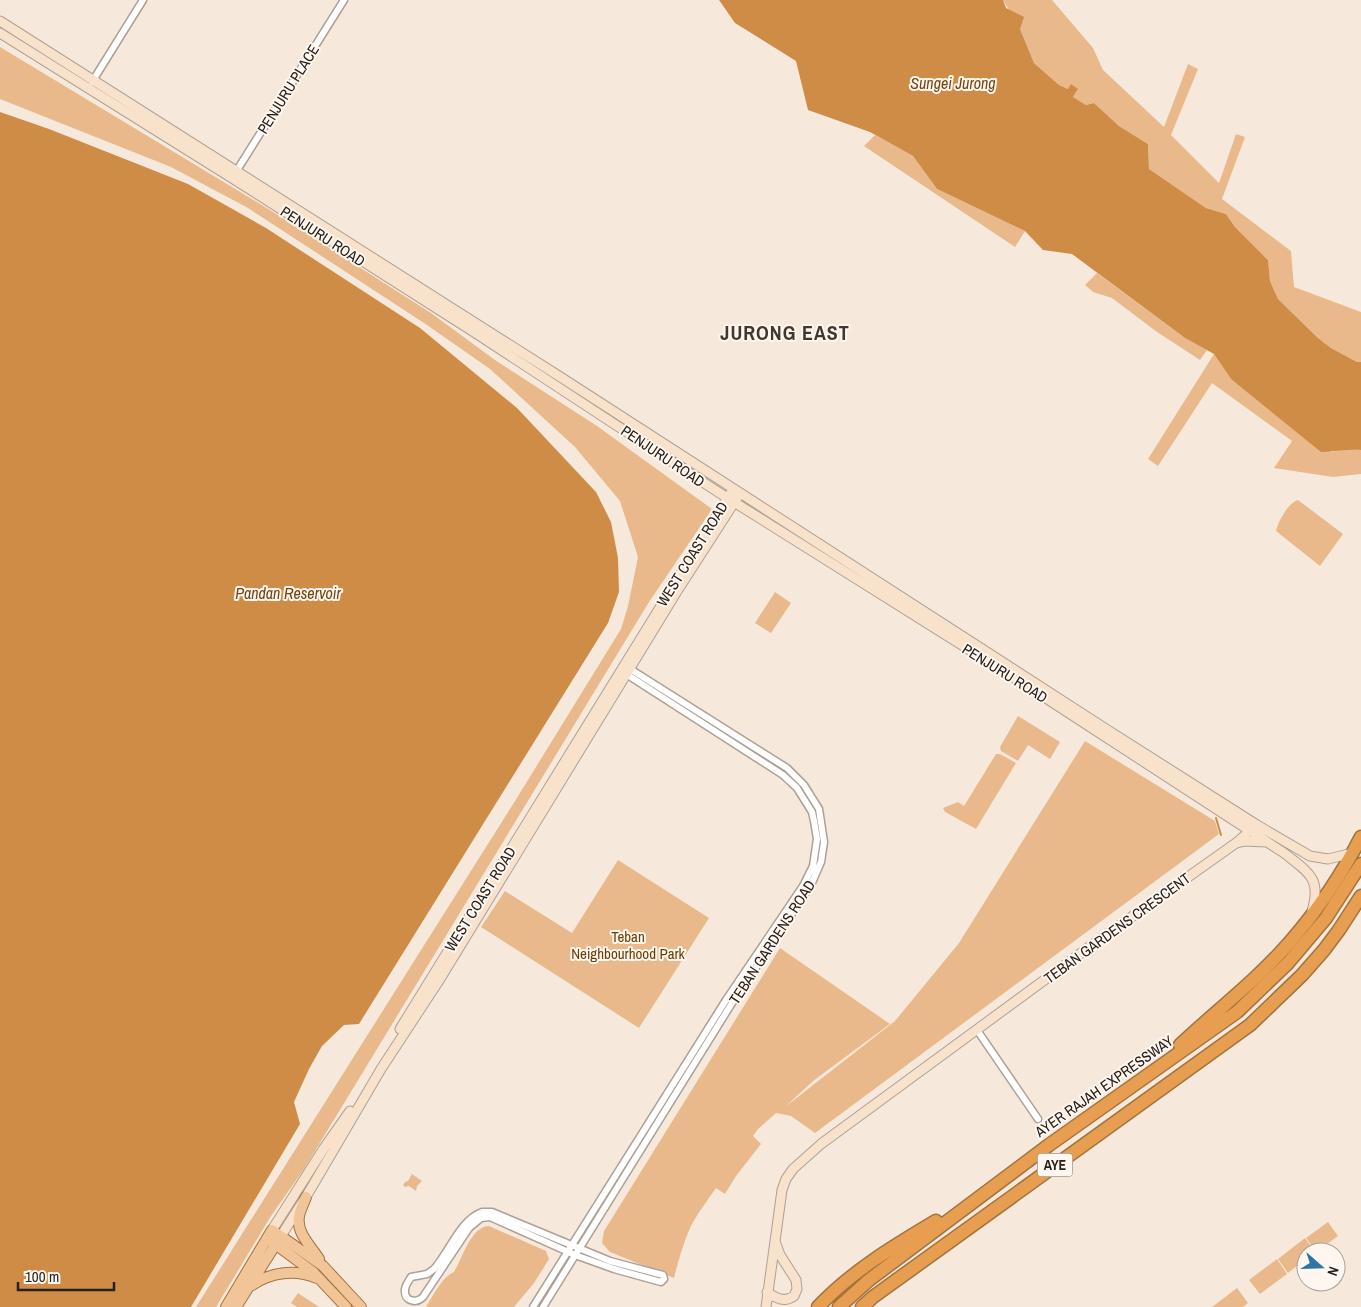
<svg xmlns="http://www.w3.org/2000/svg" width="1361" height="1307" viewBox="0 0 1361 1307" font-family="'Archivo Narrow',sans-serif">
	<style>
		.green { fill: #e9b98c }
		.water { fill: #ce8c46 }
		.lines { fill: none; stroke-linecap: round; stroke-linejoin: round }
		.stream { stroke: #ce8c46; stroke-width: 2 }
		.street-casing { stroke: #ada095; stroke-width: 9 }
		.secondary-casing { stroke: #ada095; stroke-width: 11 }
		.primary-casing { stroke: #a3723e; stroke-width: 12 }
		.highway-casing { stroke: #a3723e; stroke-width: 15 }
		.street { stroke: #fff; stroke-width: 6 }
		.secondary { stroke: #f8e2cb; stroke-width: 9 }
		.primary { stroke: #f1c597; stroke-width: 10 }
		.highway { stroke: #e79e51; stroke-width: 12 }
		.labels { text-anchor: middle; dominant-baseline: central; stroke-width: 4; stroke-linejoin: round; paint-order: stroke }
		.shield { fill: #fff7ef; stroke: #67615b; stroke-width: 1 }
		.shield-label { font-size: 14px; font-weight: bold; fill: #26211c }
		.street-label { font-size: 15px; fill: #26211c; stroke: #fff7ef }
		.park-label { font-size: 15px; fill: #683c02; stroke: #fff7ef }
		.water-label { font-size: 16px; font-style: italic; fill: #714410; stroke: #fff7ef }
		.district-label { font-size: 20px; font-weight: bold; letter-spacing: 1px; fill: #42372d; stroke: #fff7ef }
	</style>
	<rect width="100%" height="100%" fill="#f6e9dc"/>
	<!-- green -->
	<path class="green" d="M 1003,0 L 1052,0 L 1093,48 L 1103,70 L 1164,127 L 1188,64 L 1198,69 L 1171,135 L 1219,183 L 1236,134 L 1245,137 L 1222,199 L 1291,251 L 1294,287 L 1361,312 L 1361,362 L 1357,362 L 1331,348 L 1318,338 L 1278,299 L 1270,281 L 1268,260 L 1235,227 L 1226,214 L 1206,208 L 1149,169 L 1148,144 L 1119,126 L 1094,103 L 1086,105 L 1073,97 L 1078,89 L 1068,89 L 1059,85 L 1034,63 L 1020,29 Z
		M 0,47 L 270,210 L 431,313 L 495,360 L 597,426 L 712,509 L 649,602 L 304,1169 L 271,1216 L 216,1307 L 196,1307 L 515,801 L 621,629 L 628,606 L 638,557 L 620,501 L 575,447 L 490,369 L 424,323 L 248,208 L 171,167 L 0,99 Z
		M 875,135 L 913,156 L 937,189 L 1025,231 L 1015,247 L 864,146 Z
		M 1097,273 L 1185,338 L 1207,350 L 1200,360 L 1157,332 L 1112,298 L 1093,292 L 1085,285 Z
		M 1214,354 L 1231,379 L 1331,452 L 1345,449 L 1361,450 L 1361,474 L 1333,477 L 1274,468 L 1292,441 L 1212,383 L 1158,466 L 1148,459 Z
		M 1298,500 L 1343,534 L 1320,566 L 1276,531 C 1278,521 1289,502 1298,500 Z
		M 775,592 L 791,603 L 771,633 L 755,623 Z
		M 1018,716 L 1060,742 L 1050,759 L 1028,745 L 1018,761 L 1001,751 L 1000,747 Z
		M 1085,741 L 1215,821 L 1219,834 L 815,1133 L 791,1116 L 776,1113 L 758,1129 L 753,1136 L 761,1144 L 736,1176 L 725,1194 L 716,1188 C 707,1201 697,1214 690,1228 C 683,1244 678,1262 674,1278 L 610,1252 L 602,1243 L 604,1231 L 780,948 L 890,1024 L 813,1081 L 785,1107 L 895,1021 L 959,943 Z
		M 996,754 L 1000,754 L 1016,763 L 976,829 L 945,812 L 943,808 L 958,802 L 964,806 Z
		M 618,860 L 709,918 L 639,1028 L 481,927 L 505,891 L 572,933 Z
		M 412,1174 L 422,1181 L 417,1186 L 416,1191 L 409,1186 L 405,1187 L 403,1185 L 405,1182 L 408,1181 Z
		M 1328,1222 L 1338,1236 L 1316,1252 L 1306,1238 Z
		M 489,1226 L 546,1251 L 549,1259 L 534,1283 L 514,1307 L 426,1307 C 433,1296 442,1277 454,1272 C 462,1259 471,1226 489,1226 Z
		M 1305,1238 L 1315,1252 L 1306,1252 L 1306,1259 L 1288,1273 L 1278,1259 Z
		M 1277,1259 L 1287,1274 L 1260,1294 L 1249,1280 Z
		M 1237,1288 L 1248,1303 L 1243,1307 L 1212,1307 Z
		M 298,1293 L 319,1307 L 297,1307 L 291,1303 Z"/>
	<!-- water -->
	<path class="water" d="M 719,0 L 1003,0 L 1006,8 L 1024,17 L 1020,29 L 1034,63 L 1059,85 L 1068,89 L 1071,84 L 1078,89 L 1073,97 L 1086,105 L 1094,103 L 1119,126 L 1148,144 L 1149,169 L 1206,208 L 1226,214 L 1235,227 L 1268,260 L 1270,281 L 1278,299 L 1318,338 L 1331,348 L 1357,362 L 1361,362 L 1361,450 C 1347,449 1334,452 1321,452 L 1231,379 L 1214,354 L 1185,338 L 1072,254 L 1043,250 L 1025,231 L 937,189 L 913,156 L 870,132 L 808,110 L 796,61 L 735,23 Z
		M 0,112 L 49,129 L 188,184 L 266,228 L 420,328 L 517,408 L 596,492 L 611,522 L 618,558 L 619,592 L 608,623 L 359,1024 L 344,1025 L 322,1046 L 309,1069 L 294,1102 L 300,1124 L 191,1307 L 0,1307 Z"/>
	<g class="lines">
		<!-- stream -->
		<path class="stream" d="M 1216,818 L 1221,835"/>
		<!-- street casing -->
		<g class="street-casing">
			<path id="street" d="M 92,82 L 143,0
				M 234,175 L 344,0
				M 977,1030 L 1038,1119
				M 482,1212 L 492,1212 L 610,1261 L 663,1275 L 664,1279 L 661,1282 L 614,1269 L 575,1255 L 490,1217 L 481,1218 L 469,1228 L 423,1297 C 416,1304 404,1301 405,1290 C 405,1285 409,1281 411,1277 L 427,1274 L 434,1269 C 449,1252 461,1219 482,1212 Z
				M 533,1307 L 726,1000 L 803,886 L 813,866 L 817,839 L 814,821 L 812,812 L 797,788 L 783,775 L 623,672
				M 543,1307 L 732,1003 L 811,885 L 821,862 L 824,842 L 819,809 L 804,785 L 787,768 L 627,667"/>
		</g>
		<!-- secondary casing -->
		<g class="secondary-casing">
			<path id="secondary" d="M 0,21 L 562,378 L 1103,727 L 1257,825 L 1310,856 L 1328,859 L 1353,853
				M 0,33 L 232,178 L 474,332 L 718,492 L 1032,689 L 1284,853 C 1308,872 1322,878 1312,911
				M 1237,843 L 1244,841 L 1266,842
				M 400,1029 L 730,494
				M 272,1230 L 324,1148 L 350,1111
				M 281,1236 L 306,1197 L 381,1069 L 440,979 L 679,588 L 737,498
				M 767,1292 C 776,1298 784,1303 794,1296 L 797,1289 L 796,1280 L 780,1255 L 775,1241
				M 766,1307 L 782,1190 L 786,1179 L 793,1169 L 821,1144 L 1092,945 L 1236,843 L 1253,828"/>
		</g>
		<!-- primary casing -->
		<g class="primary-casing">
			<path id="primary" d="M 306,1197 C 304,1203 300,1210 299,1216 C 296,1233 311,1246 319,1259
				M 267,1238 L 313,1272 L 346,1307
				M 252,1285 C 271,1272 295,1269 317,1278
				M 226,1307 L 272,1230 L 323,1266 L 361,1307
				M 236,1307 L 279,1239"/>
		</g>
		<!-- highway casing -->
		<g class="highway-casing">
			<path id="highway" d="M 1180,1045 C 1216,1011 1257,980 1290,942 C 1317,911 1342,874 1361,837
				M 818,1307 C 852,1271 894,1246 936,1221
				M 839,1307 L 869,1280 L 1049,1145 L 1237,1012 L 1288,963 L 1326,918 L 1361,864
				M 862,1307 L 873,1297 L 1250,1025 L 1302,975 L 1324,950 L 1339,930 L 1361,896"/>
		</g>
		<!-- street -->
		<use href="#street" class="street"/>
		<!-- secondary -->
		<use href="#secondary" class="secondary"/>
		<!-- primary -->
		<use href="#primary" class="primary"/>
		<!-- highway -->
		<use href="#highway" class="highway"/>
	</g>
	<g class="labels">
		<!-- shield labels -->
		<rect class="shield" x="1037.5" y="1153.5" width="35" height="23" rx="4"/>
		<g class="shield-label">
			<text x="1055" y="1165">AYE</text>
		</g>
		<!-- street labels -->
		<g class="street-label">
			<text transform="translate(288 89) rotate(-58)">PENJURU PLACE</text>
			<text transform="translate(323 236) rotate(33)">PENJURU ROAD</text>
			<text transform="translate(663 456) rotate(34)">PENJURU ROAD</text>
			<text transform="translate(692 554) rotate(-58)">WEST COAST ROAD</text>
			<text transform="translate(1005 673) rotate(32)">PENJURU ROAD</text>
			<text transform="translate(480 899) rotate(-58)">WEST COAST ROAD</text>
			<text transform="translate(1117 928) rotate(-36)">TEBAN GARDENS CRESCENT</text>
			<text transform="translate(772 942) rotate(-57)">TEBAN GARDENS ROAD</text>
			<text transform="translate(1104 1086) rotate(-35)">AYER RAJAH EXPRESSWAY</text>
		</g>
		<!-- park labels -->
		<g class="park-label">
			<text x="628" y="936">Teban<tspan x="628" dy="17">Neighbourhood Park</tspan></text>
		</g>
		<!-- water labels -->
		<g class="water-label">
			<text x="953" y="83">Sungei Jurong</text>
			<text x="288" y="593">Pandan Reservoir</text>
		</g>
		<!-- district labels -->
		<g class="district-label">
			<text x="785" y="332">JURONG EAST</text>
		</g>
	</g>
	<!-- north arrow -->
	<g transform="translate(1321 1267) rotate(110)"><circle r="24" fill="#fff7ef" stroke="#a8a19b"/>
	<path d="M0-4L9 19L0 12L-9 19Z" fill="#2d74a8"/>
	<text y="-8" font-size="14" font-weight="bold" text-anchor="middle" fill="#26211c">N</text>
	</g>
	<!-- scale -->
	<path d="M18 1282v8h96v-8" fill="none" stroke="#26211c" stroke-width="2.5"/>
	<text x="25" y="1282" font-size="15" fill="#26211c" stroke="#fff7ef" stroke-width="4" paint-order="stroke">100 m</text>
</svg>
